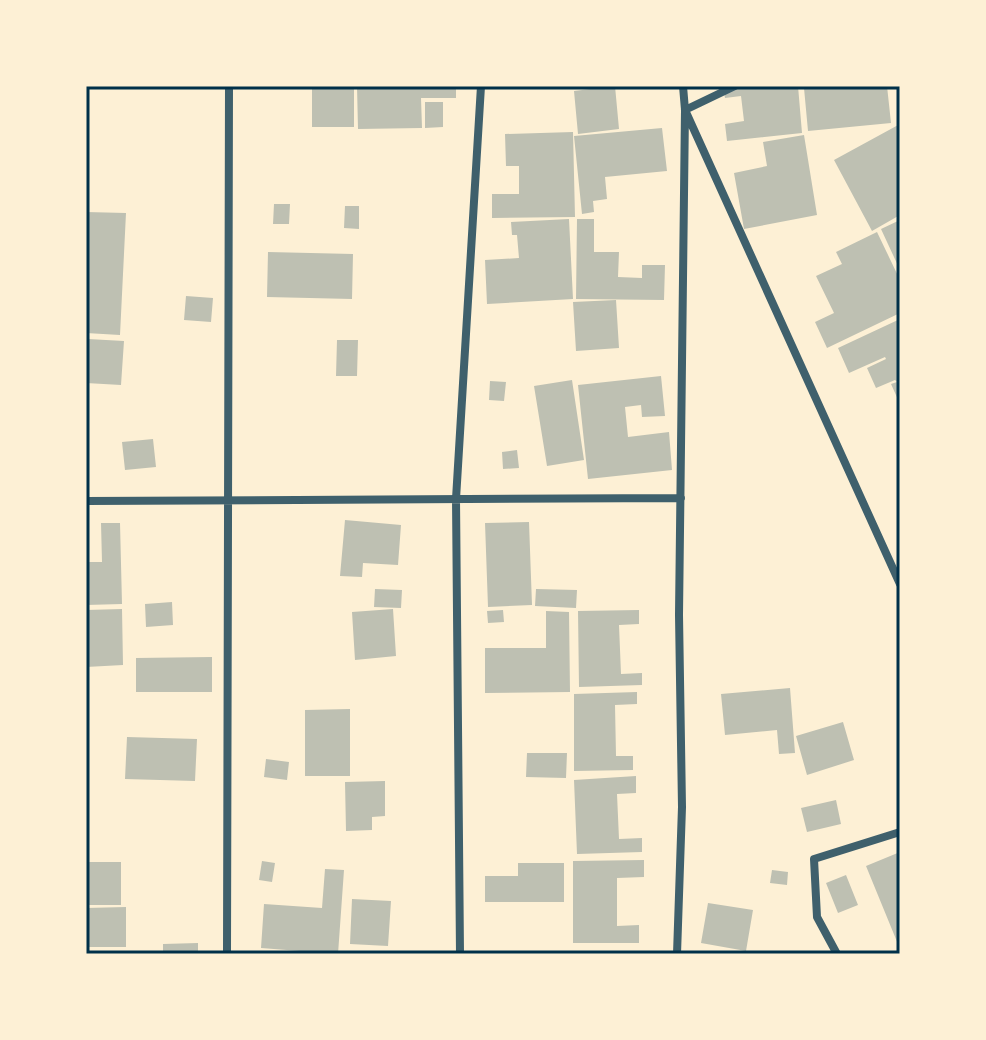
<svg xmlns="http://www.w3.org/2000/svg" width="986" height="1040" viewBox="0 0 986 1040" font-family="Overpass,sans-serif">
	<style>
		.building { fill: #bec0b2 }
		.lines { fill: none; stroke-linecap: round; stroke-linejoin: round }
		.minor { stroke: #3f606c; stroke-width: 8 }
		.neatline { fill: none; stroke: #003049; stroke-width: 3 }
	</style>
	<rect width="100%" height="100%" fill="#fdf0d5"/>
	<!-- building -->
	<path class="building" d="M 312,86 L 354,86 L 354,127 L 312,127 Z
		M 357,86 L 456,86 L 456,98 L 421,98 L 422,128 L 358,129 Z
		M 615,86 L 619,129 L 578,134 L 574,91 Z
		M 723,86 L 798,86 L 802,133 L 727,141 L 725,124 L 744,121 L 741,96 L 725,98 Z
		M 828,86 L 887,86 L 891,123 L 808,131 L 804,88 Z
		M 425,102 L 443,102 L 443,127 L 425,128 Z
		M 900,124 L 900,215 L 872,231 L 834,160 Z
		M 662,128 L 667,171 L 605,177 L 607,199 L 593,201 L 594,212 L 582,214 L 574,136 Z
		M 573,132 L 575,217 L 492,218 L 492,194 L 519,194 L 519,166 L 506,166 L 505,134 Z
		M 804,135 L 817,215 L 744,229 L 734,173 L 767,166 L 763,142 Z
		M 274,204 L 290,204 L 289,224 L 273,224 Z
		M 345,206 L 359,206 L 359,229 L 344,228 Z
		M 86,212 L 126,213 L 120,335 L 86,333 Z
		M 569,219 L 573,299 L 487,304 L 485,260 L 519,258 L 517,235 L 512,235 L 511,222 Z
		M 577,219 L 594,219 L 594,252 L 619,252 L 618,277 L 642,278 L 642,265 L 665,265 L 664,300 L 576,299 Z
		M 900,220 L 900,270 L 881,229 Z
		M 877,232 L 900,280 L 900,313 L 827,348 L 815,322 L 834,313 L 816,276 L 842,264 L 836,252 Z
		M 268,252 L 353,254 L 352,299 L 267,297 Z
		M 186,296 L 213,298 L 211,322 L 184,320 Z
		M 616,300 L 619,348 L 576,351 L 573,302 Z
		M 900,319 L 900,404 L 891,384 L 897,382 L 895,380 L 876,388 L 867,368 L 886,359 L 885,357 L 849,373 L 838,348 Z
		M 88,339 L 124,341 L 121,385 L 86,383 Z
		M 337,340 L 358,340 L 357,376 L 336,376 Z
		M 661,376 L 665,416 L 642,417 L 641,405 L 625,407 L 628,437 L 669,432 L 672,470 L 588,479 L 578,385 Z
		M 572,380 L 584,460 L 547,466 L 534,386 Z
		M 490,381 L 506,382 L 504,401 L 489,400 Z
		M 153,439 L 156,467 L 125,470 L 122,442 Z
		M 517,450 L 519,468 L 503,469 L 502,452 Z
		M 345,520 L 401,525 L 398,565 L 363,563 L 362,577 L 340,576 Z
		M 529,522 L 532,605 L 488,607 L 485,523 Z
		M 101,523 L 120,523 L 122,604 L 86,605 L 86,562 L 102,562 Z
		M 375,589 L 402,590 L 401,608 L 374,607 Z
		M 536,589 L 577,590 L 576,608 L 535,606 Z
		M 172,602 L 173,625 L 146,627 L 145,604 Z
		M 122,609 L 123,665 L 86,667 L 86,610 Z
		M 393,609 L 396,656 L 355,660 L 352,612 Z
		M 503,610 L 504,622 L 488,623 L 487,611 Z
		M 639,610 L 639,624 L 619,625 L 621,674 L 642,673 L 642,685 L 579,687 L 578,611 Z
		M 546,611 L 569,612 L 570,692 L 485,693 L 485,648 L 546,648 Z
		M 212,657 L 212,692 L 136,692 L 136,658 Z
		M 790,688 L 795,753 L 779,754 L 777,730 L 725,735 L 721,694 Z
		M 637,692 L 637,704 L 615,705 L 616,756 L 633,756 L 633,770 L 574,771 L 574,694 Z
		M 350,709 L 350,776 L 305,776 L 305,710 Z
		M 843,722 L 854,760 L 807,775 L 796,736 Z
		M 127,737 L 197,739 L 195,781 L 125,779 Z
		M 527,753 L 567,753 L 566,778 L 526,777 Z
		M 266,759 L 289,762 L 287,780 L 264,777 Z
		M 636,776 L 636,793 L 617,794 L 619,839 L 642,838 L 642,852 L 577,854 L 574,780 Z
		M 385,781 L 385,816 L 372,817 L 372,830 L 346,831 L 345,782 Z
		M 836,800 L 841,824 L 807,832 L 801,808 Z
		M 900,852 L 900,949 L 866,866 Z
		M 644,860 L 644,877 L 617,878 L 617,926 L 639,925 L 639,943 L 573,943 L 573,861 Z
		M 262,861 L 275,863 L 272,882 L 259,880 Z
		M 86,862 L 121,862 L 121,905 L 86,905 Z
		M 518,863 L 564,863 L 564,902 L 485,902 L 485,876 L 518,876 Z
		M 325,869 L 344,870 L 338,954 L 261,948 L 264,904 L 322,908 Z
		M 772,870 L 788,872 L 787,885 L 770,883 Z
		M 846,875 L 858,905 L 838,913 L 826,883 Z
		M 352,899 L 391,901 L 388,946 L 350,944 Z
		M 708,903 L 753,910 L 746,951 L 701,943 Z
		M 126,907 L 126,947 L 86,947 L 86,908 Z
		M 198,943 L 198,954 L 163,954 L 163,944 Z"/>
	<g class="lines">
		<!-- minor -->
		<path class="minor" d="M 735,86 L 685,110 L 900,584
			M 86,501 L 681,498
			M 227,954 L 229,86
			M 460,954 L 456,499 L 481,86
			M 677,954 L 682,807 L 679,615 L 685,110 L 683,86
			M 837,954 L 817,917 L 814,859 L 900,832"/>
	</g>
	<!-- border -->
	<rect width="986" height="1040" fill="none" stroke="#fdf0d5" stroke-width="176"/>
	<rect x="88" y="88" width="810" height="864" class="neatline"/>
</svg>
